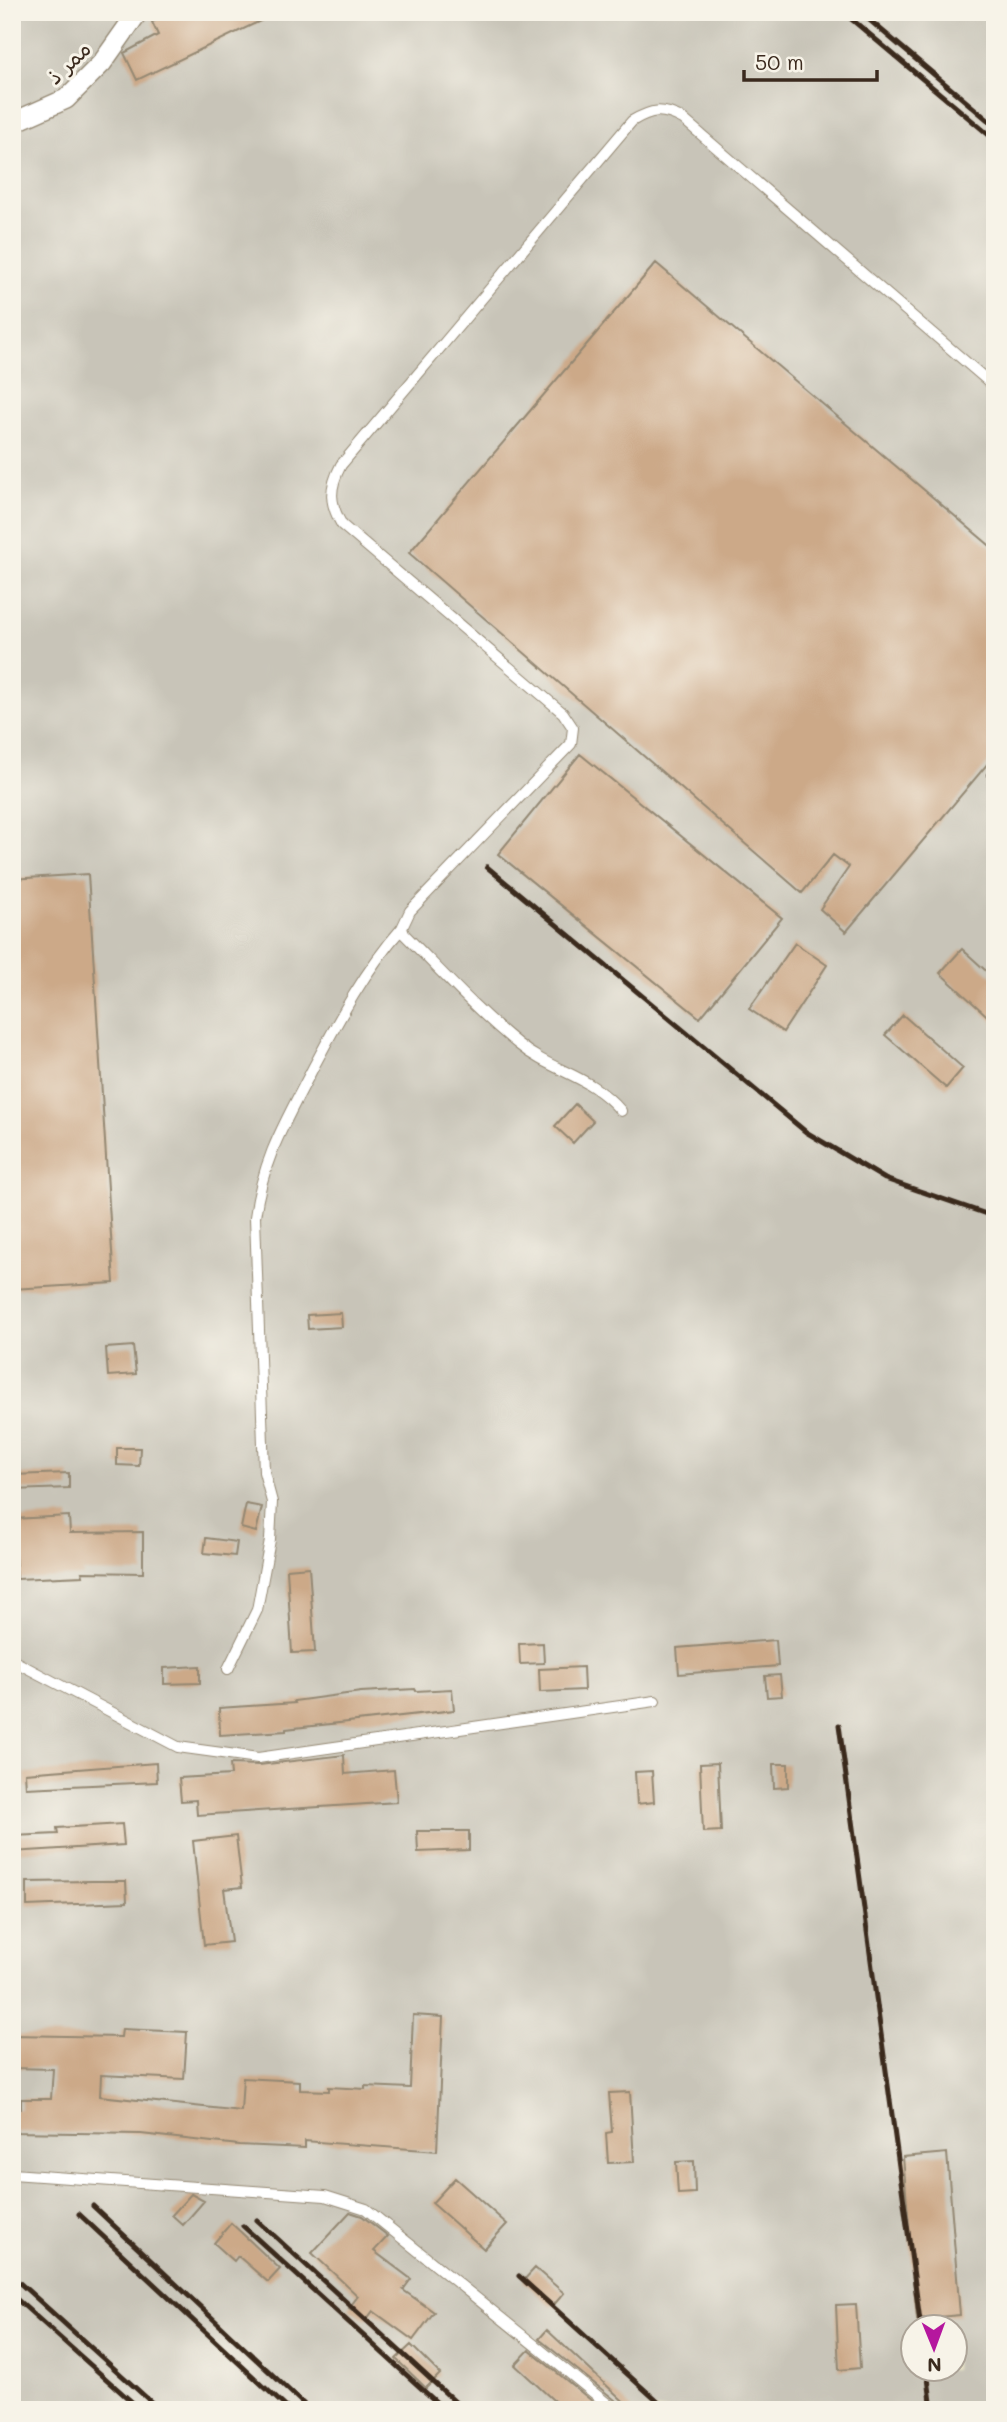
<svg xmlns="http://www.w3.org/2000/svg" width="1007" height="2422" viewBox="0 0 1007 2422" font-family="Mali,'Playpen Sans Arabic',sans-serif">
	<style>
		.industrial { fill: #c8c4b8; fill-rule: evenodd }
		.building { fill: #cca988 }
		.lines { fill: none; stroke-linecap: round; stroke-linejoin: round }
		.service-casing { stroke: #948873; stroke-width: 12 }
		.minor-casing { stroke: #948873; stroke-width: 22 }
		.service { stroke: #fff; stroke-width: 10 }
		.minor { stroke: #fff; stroke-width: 19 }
		.rail { stroke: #3b2a1e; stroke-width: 5 }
		.labels { text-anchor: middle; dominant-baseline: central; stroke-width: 6; stroke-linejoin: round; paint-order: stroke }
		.street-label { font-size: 21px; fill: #3b2a1e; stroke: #f7f3e8 }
	</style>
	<rect width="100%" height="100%" fill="#f7f3e8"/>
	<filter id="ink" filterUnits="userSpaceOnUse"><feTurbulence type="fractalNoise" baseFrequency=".0143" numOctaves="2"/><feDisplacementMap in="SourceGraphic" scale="14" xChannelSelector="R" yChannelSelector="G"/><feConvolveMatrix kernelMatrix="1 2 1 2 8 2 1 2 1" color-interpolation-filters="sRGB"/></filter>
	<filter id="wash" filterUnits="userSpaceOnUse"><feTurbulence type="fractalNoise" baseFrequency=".00686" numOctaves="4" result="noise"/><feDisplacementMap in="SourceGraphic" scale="28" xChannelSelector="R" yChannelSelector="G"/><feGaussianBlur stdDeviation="1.57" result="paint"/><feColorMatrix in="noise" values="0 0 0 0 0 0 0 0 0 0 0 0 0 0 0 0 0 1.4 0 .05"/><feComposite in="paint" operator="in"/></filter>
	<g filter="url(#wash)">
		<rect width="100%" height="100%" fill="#ece6c8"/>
		<!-- industrial -->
		<path class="industrial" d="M 12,12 L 995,12 L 995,2410 L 12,2410 ZM 912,2328 L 954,2328 L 954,2370 L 912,2370 Z"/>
		<g id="blocks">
			<!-- building -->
			<path class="building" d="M 172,12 L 279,12 L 137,80 L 124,53 L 158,35 L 152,22 Z
				M 656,263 L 995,550 L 995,755 L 846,932 L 820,909 L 849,867 L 833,855 L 802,893 L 409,553 Z
				M 580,754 L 782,918 L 700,1018 L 498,854 Z
				M 88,874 L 114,1283 L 12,1289 L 12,879 Z
				M 795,943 L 827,965 L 783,1032 L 749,1009 Z
				M 962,949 L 995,979 L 995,1023 L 940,973 Z
				M 903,1015 L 963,1068 L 946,1088 L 885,1035 Z
				M 575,1104 L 593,1121 L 573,1143 L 555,1126 Z
				M 341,1313 L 342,1327 L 308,1329 L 307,1315 Z
				M 133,1346 L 136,1374 L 108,1376 L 106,1348 Z
				M 117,1448 L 140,1448 L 139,1466 L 117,1465 Z
				M 69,1473 L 69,1488 L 12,1490 L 12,1475 Z
				M 246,1504 L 262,1507 L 256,1532 L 241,1528 Z
				M 69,1516 L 70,1533 L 143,1532 L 143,1573 L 82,1572 L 83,1576 L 17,1579 L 12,1519 Z
				M 206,1538 L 237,1542 L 235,1556 L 204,1553 Z
				M 309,1567 L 315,1652 L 292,1653 L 287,1569 Z
				M 776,1640 L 778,1666 L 679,1674 L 677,1648 Z
				M 543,1643 L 544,1663 L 520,1664 L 519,1644 Z
				M 200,1666 L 200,1683 L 164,1684 L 164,1668 Z
				M 583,1667 L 584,1690 L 540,1692 L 539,1669 Z
				M 780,1675 L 782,1696 L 767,1697 L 765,1676 Z
				M 415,1689 L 416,1691 L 452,1689 L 454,1710 L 286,1729 L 286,1731 L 220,1735 L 219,1708 L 295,1703 L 294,1701 L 361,1692 Z
				M 344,1755 L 345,1774 L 394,1770 L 397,1802 L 197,1815 L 196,1800 L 181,1801 L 179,1778 L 231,1775 L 230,1764 L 259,1765 Z
				M 156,1763 L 157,1782 L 26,1788 L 25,1773 Z
				M 718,1763 L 721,1831 L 703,1832 L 700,1764 Z
				M 773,1764 L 788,1764 L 788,1787 L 774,1788 Z
				M 652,1771 L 654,1802 L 637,1804 L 635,1772 Z
				M 122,1824 L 124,1845 L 12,1852 L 12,1836 L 58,1834 L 57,1828 Z
				M 417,1831 L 469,1831 L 469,1850 L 418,1852 Z
				M 236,1836 L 242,1887 L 224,1889 L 231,1942 L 204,1945 L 193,1841 Z
				M 93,1881 L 126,1881 L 127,1902 L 27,1906 L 27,1882 Z
				M 413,2015 L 443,2017 L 437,2151 L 305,2141 L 305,2148 L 239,2145 L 141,2134 L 12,2132 L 12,2109 L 21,2109 L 21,2099 L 51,2099 L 53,2069 L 12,2068 L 12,2035 L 121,2037 L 122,2029 L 187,2032 L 184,2079 L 101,2075 L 100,2096 L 241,2111 L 243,2078 L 300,2081 L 300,2090 L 329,2091 L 329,2087 L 365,2089 L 365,2086 L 410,2088 Z
				M 630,2092 L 634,2162 L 608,2163 L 606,2133 L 612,2132 L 609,2093 Z
				M 947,2153 L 960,2315 L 917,2319 L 903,2157 Z
				M 694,2161 L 695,2193 L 678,2194 L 676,2162 Z
				M 455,2178 L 507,2224 L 484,2249 L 432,2203 Z
				M 191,2194 L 204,2201 L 183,2225 L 172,2215 Z
				M 350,2212 L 362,2216 L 388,2236 L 374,2251 L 411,2279 L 403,2290 L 434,2312 L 413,2340 L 373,2311 L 366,2320 L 349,2308 L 358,2296 L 312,2253 Z
				M 231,2223 L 280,2269 L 268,2282 L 238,2256 L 234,2261 L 214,2243 Z
				M 535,2268 L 564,2293 L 552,2307 L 523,2281 Z
				M 856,2304 L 860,2368 L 839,2370 L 836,2305 Z
				M 547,2330 L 633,2410 L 622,2410 L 620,2404 L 539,2339 Z
				M 411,2345 L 440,2374 L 426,2388 L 396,2359 Z
				M 529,2350 L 603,2410 L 564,2410 L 515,2365 Z"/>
		</g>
	</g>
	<g filter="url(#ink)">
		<use href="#blocks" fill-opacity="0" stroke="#948873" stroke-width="2"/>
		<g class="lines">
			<!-- service casing -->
			<g class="service-casing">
				<path id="service" d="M 621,1111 C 591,1075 552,1072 518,1044 C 477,1011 441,971 404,934 L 402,928 L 410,911 L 571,744 L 573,728 L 563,713 L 342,525 C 329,503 329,488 341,465 L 632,121 C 652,109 662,108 683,119 L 995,387
					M 12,1660 L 178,1747 L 258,1758 L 655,1701
					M 228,1669 L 257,1610 L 270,1540 L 272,1502 L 264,1472 L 255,1217 C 263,1157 286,1121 313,1068 C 339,1019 365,970 402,928
					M 12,2174 L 325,2196 L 366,2209 L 615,2410"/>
			</g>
			<!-- minor casing -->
			<g class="minor-casing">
				<path id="minor" d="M 12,123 L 66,99 L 102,63 L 138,12"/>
			</g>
			<!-- service -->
			<use href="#service" class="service"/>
			<!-- minor -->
			<use href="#minor" class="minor"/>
			<!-- rail -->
			<path class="rail" d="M 843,12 L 995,140
				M 860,12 L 995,126
				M 989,775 L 995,780
				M 487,867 L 806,1132 L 885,1179 L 995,1217
				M 839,1725 L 921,2328
				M 93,2206 L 310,2410
				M 79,2214 L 289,2410
				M 257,2220 L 464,2410
				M 243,2226 L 445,2410
				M 12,2276 L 160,2410
				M 519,2276 L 667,2410
				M 12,2295 L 141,2410
				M 927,2370 L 932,2410"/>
		</g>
	</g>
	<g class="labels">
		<!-- street labels -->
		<g class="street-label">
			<text transform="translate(68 62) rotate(-44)">ممر ذ</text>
		</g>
	</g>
	<!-- margin -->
	<rect width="1007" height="2422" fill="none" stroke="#f7f3e8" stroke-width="42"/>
	<!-- north arrow -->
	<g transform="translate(934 2348) rotate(179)"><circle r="33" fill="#f7f3e8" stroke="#aca397" stroke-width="2"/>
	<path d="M0-5L12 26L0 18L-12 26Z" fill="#b5179e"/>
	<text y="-10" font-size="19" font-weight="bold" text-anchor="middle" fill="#3b2a1e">N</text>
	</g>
	<!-- scale -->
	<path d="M744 70v10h133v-10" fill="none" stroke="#3b2a1e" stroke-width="3.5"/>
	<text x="755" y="70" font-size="21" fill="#3b2a1e" stroke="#f7f3e8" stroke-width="5" paint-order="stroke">50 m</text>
</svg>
